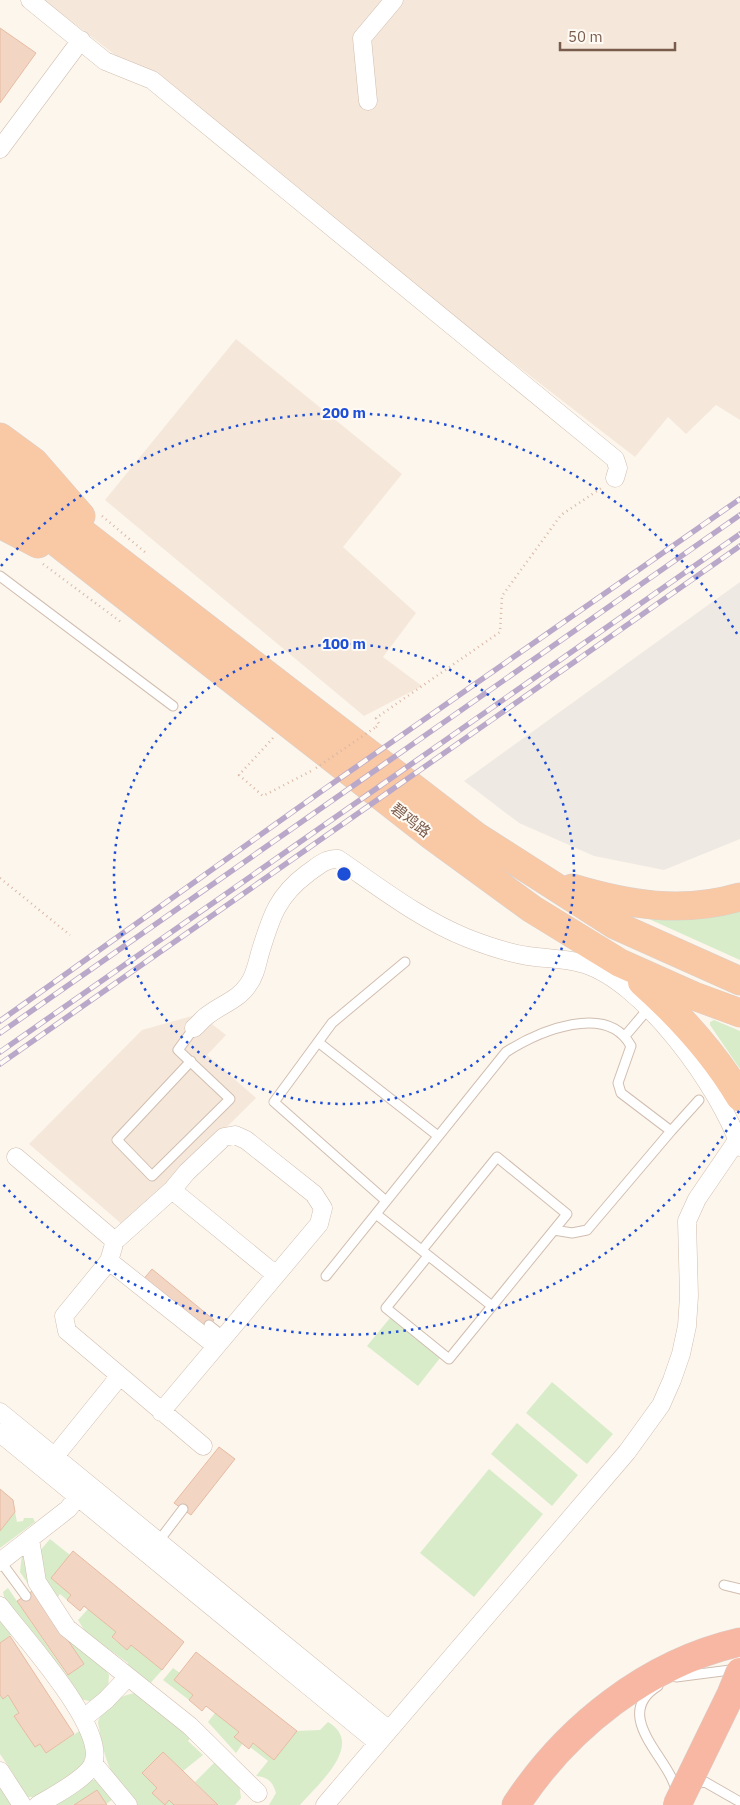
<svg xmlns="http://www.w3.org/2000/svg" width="740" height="1805" viewBox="0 0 740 1805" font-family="'IBM Plex Sans','Noto Sans SC',sans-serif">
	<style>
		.residential { fill: #f5e8da }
		.industrial { fill: #efe9e4 }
		.green { fill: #d8ecc9 }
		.building { fill: #f3d5c3; stroke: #e6bba3 }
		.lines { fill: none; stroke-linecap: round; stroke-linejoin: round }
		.service-casing { stroke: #d1beb0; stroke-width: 11 }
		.minor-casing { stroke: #d1beb0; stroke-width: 19 }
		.trunk-casing { stroke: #dad1cd; stroke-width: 29 }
		.motorway-casing { stroke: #dad1cd; stroke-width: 29 }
		.path { stroke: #d9b8a5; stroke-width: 2.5; stroke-dasharray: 1 4; stroke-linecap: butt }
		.service { stroke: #fff; stroke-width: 9 }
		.minor { stroke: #fff; stroke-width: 18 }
		.trunk { stroke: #f9c8a4; stroke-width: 28 }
		.motorway { stroke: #f7b7a3; stroke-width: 28 }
		.rail-casing { stroke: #b9a8c9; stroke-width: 5.5 }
		.rail { stroke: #fffaf3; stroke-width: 4; stroke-dasharray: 11; stroke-linecap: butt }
		.motorway-bridge-casing { stroke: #dad1cd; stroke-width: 29; stroke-linecap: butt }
		.path-bridge { stroke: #d9b8a5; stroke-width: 2.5; stroke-dasharray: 1 4; stroke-linecap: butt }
		.motorway-bridge { stroke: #f7b7a3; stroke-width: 28 }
		.ring { fill: none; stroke: #1d4ed8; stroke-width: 2.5; stroke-dasharray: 2.5 5 }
		.labels { text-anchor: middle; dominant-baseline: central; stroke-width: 4; stroke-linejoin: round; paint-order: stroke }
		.street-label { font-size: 15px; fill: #7a5c4d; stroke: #fffaf3 }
		.centre { fill: #1d4ed8; stroke: #fffaf3; stroke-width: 2.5 }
		.ring-label { font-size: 15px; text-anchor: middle; font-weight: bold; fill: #1d4ed8; stroke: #fffaf3; stroke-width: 4; stroke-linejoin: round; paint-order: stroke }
	</style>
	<rect width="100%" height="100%" fill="#fdf6ec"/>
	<!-- residential -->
	<path class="residential" d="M 44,0 L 740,0 L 740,420 L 716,405 L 686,434 L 668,417 L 635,457 Z
		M 236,339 L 402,474 L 343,547 L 416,613 L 383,657 L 422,686 L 364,716 L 105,500 Z
		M 199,1014 L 226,1035 L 207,1055 L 256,1098 L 168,1185 L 124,1226 L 29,1144 L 142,1030 Z"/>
	<!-- industrial -->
	<path class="industrial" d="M 740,582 L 740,839 L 664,870 L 594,856 L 519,823 L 464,781 Z"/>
	<!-- green -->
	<path class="green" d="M 740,908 L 740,960 L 649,919 L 683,919 Z
		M 714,1020 L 740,1031 L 740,1069 L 710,1025 L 710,1022 Z
		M 390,1318 L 440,1358 L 418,1386 L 367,1346 Z
		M 552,1382 L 613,1434 L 587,1464 L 526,1413 Z
		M 517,1423 L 578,1475 L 552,1506 L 491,1454 Z
		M 489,1469 L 543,1514 L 474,1597 L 420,1553 Z
		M 15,1512 L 17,1522 L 23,1521 L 24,1518 L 33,1518 L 35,1522 L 0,1548 L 0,1531 Z
		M 50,1539 L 70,1555 L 51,1578 L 71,1595 L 67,1600 L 60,1594 L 55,1601 L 40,1578 L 38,1553 Z
		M 22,1554 L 24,1554 L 109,1675 L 108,1688 L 93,1702 L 81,1699 L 74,1693 C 63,1676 53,1657 40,1641 C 28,1626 6,1613 3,1592 L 8,1588 L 67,1675 L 83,1665 L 20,1572 Z
		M 88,1609 L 116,1632 L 112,1638 L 126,1649 L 131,1645 L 162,1670 L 148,1686 L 126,1668 L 128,1663 L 86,1633 L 78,1620 Z
		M 0,1617 L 12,1634 L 0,1643 Z
		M 173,1668 L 180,1673 L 174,1680 L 193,1695 L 189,1700 L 163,1680 Z
		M 138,1693 L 192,1736 L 188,1741 L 203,1755 L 183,1771 L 163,1752 L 142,1773 L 157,1788 L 153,1793 L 165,1805 L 169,1800 L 174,1805 L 133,1805 C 109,1771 105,1763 98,1722 C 104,1705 121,1694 138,1693 Z
		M 0,1695 L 3,1699 L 8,1695 L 19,1713 L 14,1716 L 35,1747 L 40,1744 L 46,1753 L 81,1730 C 85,1739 88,1749 85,1760 C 81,1773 42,1799 28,1797 C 20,1795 14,1785 9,1778 L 14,1775 L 0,1754 Z
		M 215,1713 L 239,1732 L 235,1737 L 243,1743 L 236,1753 L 208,1722 Z
		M 328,1722 C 366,1744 317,1785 300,1805 L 269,1805 L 276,1793 C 273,1782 268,1777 256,1776 L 268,1761 L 250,1747 L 253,1743 L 274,1760 L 297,1731 L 320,1730 Z
		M 218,1759 L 239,1783 L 241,1798 L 235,1805 L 218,1805 L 195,1782 Z
		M 91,1780 L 97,1780 L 116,1797 L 106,1804 L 97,1790 L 74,1805 L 53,1805 Z
		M 0,1784 L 13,1805 L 0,1805 Z"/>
	<!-- building -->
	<path class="building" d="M 0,28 L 36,53 L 0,103 Z
		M 152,1269 L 214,1320 L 204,1332 L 142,1281 Z
		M 219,1447 L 235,1459 L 191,1515 L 174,1503 Z
		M 0,1489 L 13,1500 L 15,1512 L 0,1531 Z
		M 73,1551 L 184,1642 L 162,1670 L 131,1645 L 127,1650 L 112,1637 L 116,1632 L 84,1606 L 80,1611 L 67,1600 L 71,1595 L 51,1578 Z
		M 34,1590 L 84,1664 L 68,1675 L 17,1601 Z
		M 10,1636 L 74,1734 L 46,1753 L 40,1744 L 35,1747 L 14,1716 L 19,1713 L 8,1695 L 3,1699 L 0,1695 L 0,1643 Z
		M 196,1652 L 297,1731 L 274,1760 L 253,1743 L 249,1749 L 234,1737 L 239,1732 L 206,1706 L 202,1711 L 189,1700 L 193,1695 L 174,1680 Z
		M 163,1752 L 183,1771 L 218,1805 L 174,1805 L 169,1800 L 165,1805 L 152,1793 L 157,1788 L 142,1773 Z
		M 97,1790 L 107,1805 L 74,1805 Z"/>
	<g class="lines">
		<!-- service casing -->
		<g class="service-casing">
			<path id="service" d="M 0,576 L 173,706
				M 625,1036 L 648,1009
				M 318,1042 L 438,1136
				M 191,1061 L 117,1140 L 152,1176 L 230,1099 L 178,1050 L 194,1028
				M 671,1131 L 699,1100
				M 386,1201 L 274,1102 L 332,1023 L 405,962
				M 376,1214 L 492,1306
				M 422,1250 L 497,1157 L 567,1214 L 449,1359 L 386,1308 L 428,1256
				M 326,1276 L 506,1052 C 539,1031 607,1002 631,1046 L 618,1083 L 621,1093 L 671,1131 L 587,1230 L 572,1233 L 554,1230
				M 209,1325 L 224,1337
				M 158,1542 L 183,1509
				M 1,1562 L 26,1596
				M 724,1585 L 740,1589
				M 676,1677 L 738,1669
				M 658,1686 C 609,1716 673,1761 676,1792
				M 693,1784 L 705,1782 L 740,1802"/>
		</g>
		<!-- minor casing -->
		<g class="minor-casing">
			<path id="minor" d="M 30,0 L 105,61 L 152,80 L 615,459 L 618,468 L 615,478
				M 368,101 L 362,38 L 394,0
				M 0,149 L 81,40
				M 194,1028 C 199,1024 203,1018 208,1015 C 222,1004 238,1000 248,985 C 255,976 257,964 260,953 C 271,917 277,896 308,873 C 318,866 326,858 338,859 C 379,887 420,919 467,938 C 485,945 508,953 528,956 C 547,959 567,958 584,964 C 645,983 720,1088 740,1147
				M 16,1157 L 115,1241 L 109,1261 L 64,1316 L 67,1331 L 203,1446
				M 172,1190 L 276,1275
				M 115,1241 L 172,1190 L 187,1172 L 224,1137 L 235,1135 L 246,1140 L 314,1194 L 323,1208 L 319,1224 L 161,1412
				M 109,1261 L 216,1346
				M 0,1412 L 389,1730
				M 0,1433 L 378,1743
				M 47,1466 L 119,1377
				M 30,1539 L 37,1582 L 67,1628 L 190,1726 L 258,1793
				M 0,1562 L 68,1509 L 85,1488
				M 0,1606 C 21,1635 108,1728 93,1764 C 86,1779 53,1796 38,1805
				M 84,1718 L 106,1700 L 128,1677
				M 93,1763 L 128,1805
				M 0,1771 L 22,1805
				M 325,1805 L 627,1452 L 661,1405 L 672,1380 L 681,1354 L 687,1326 L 689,1296 L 687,1221 L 697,1199 L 740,1136"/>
		</g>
		<!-- trunk casing -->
		<g class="trunk-casing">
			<path id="trunk" d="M 0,437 L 34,462 L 81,516
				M 0,469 L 476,836 L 615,925 L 740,981
				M 0,498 L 432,836 L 532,909 L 620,963 L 694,996 L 740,1013
				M 0,524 L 38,544
				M 572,888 C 629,905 682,914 740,897
				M 642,982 C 680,1016 714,1053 740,1097"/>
		</g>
		<!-- motorway casing -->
		<g class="motorway-casing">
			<path id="motorway" d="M 516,1805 C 567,1727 648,1663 740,1642"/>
		</g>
		<!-- path -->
		<path class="path" d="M 102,516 L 146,553
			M 43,564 L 121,622
			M 376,727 L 379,724 L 376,718 L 500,632 L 502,596 L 561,515 L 603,487
			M 273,738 L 239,775 L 263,796 L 313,770
			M 0,878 L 70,935"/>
		<!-- service -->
		<use href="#service" class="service"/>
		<!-- minor -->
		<use href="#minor" class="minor"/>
		<!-- trunk -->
		<use href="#trunk" class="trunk"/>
		<!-- motorway -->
		<use href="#motorway" class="motorway"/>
		<!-- rail casing -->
		<g class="rail-casing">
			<path id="rail" d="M 0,1021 L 326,788 L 740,499
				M 0,1033 L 740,515
				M 0,1052 L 740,534
				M 0,1064 L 740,546"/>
		</g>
		<!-- rail -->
		<use href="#rail" class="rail"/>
		<!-- motorway-bridge casing -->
		<g class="motorway-bridge-casing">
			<path id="motorway-bridge" d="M 677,1805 L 731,1694 L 740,1672"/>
		</g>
		<!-- path-bridge -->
		<path class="path-bridge" d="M 316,768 L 376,727"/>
		<!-- motorway-bridge -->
		<use href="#motorway-bridge" class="motorway-bridge"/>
	</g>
	<!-- distance rings -->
	<g class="ring">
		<circle cx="344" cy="874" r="230"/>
		<path d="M739 1111A461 461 0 0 1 1 1182M1 566A461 461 0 0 1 739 637"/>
	</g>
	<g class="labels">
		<!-- street labels -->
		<g class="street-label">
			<text transform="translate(411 820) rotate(38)">碧鸡路</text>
		</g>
	</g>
	<circle cx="344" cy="874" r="8" class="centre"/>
	<g class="ring-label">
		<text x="344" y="418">200 m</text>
		<text x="344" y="649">100 m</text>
	</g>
	<!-- scale -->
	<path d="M560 42v8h115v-8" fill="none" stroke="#7a5c4d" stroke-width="2.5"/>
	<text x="568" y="42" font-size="15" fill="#7a5c4d" stroke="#fffaf3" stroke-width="4" paint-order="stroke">50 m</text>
</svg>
